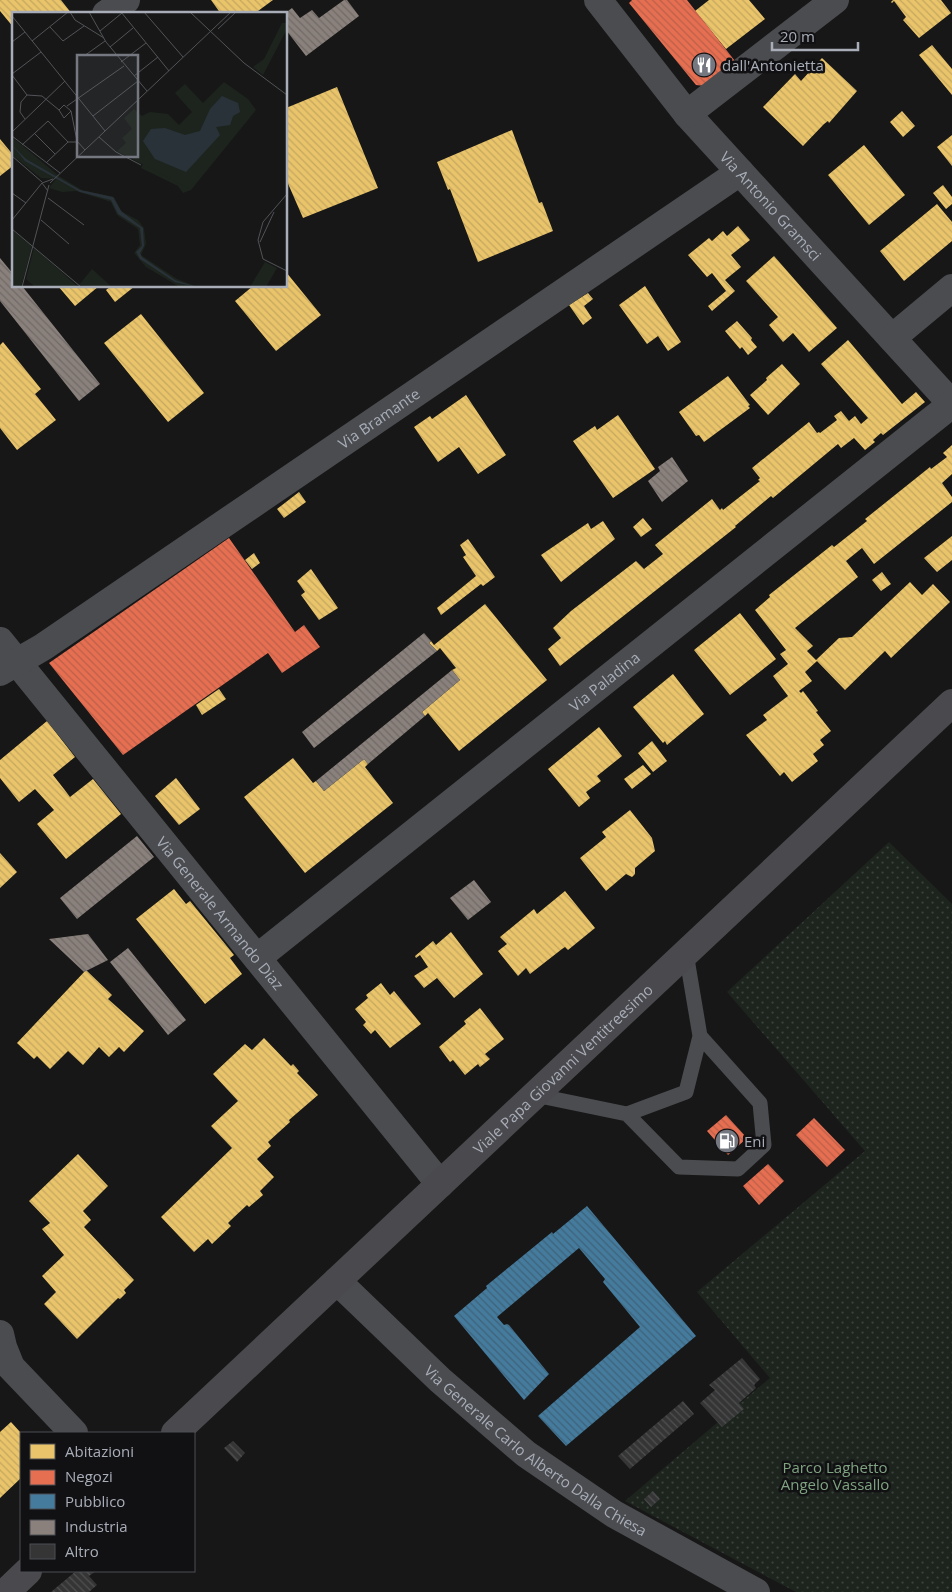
<svg xmlns="http://www.w3.org/2000/svg" width="952" height="1592" viewBox="0 0 952 1592" font-family="'Open Sans',sans-serif">
	<style>
		.grass { fill: url(#grass-dots) }
		.homes { fill: url(#homes-back-hatch) }
		.shops { fill: url(#shops-back-hatch) }
		.public { fill: url(#public-back-hatch) }
		.industry { fill: url(#industry-back-hatch) }
		.building { fill: url(#building-back-hatch) }
		.lines { fill: none; stroke-linecap: round; stroke-linejoin: round }
		.lane { stroke: #4b4c50; stroke-width: 15 }
		.street { stroke: #4b4c50; stroke-width: 28 }
		.secondary { stroke: #4a4a4e; stroke-width: 28 }
		.labels { text-anchor: middle; dominant-baseline: central; stroke-width: 5; stroke-linejoin: round; paint-order: stroke }
		.poi-label { font-size: 15px; fill: #a8adb8; stroke: #111113; text-anchor: start }
		.street-label { font-size: 15px; fill: #a8adb8; stroke: #111113 }
		.park-label { font-size: 15px; fill: #7fa381; stroke: #111113 }
		.inset-road { fill: none; stroke: #515357; stroke-width: 1 }
		.view { fill: #757880; fill-opacity: 0.15; stroke: #757880; stroke-width: 2.5 }
		.inset-edge { fill: none; stroke: #a8adb8; stroke-width: 2.5 }
	</style>
	<defs>
		<pattern id="grass-dots" width="8" height="8" patternUnits="userSpaceOnUse" patternTransform="scale(1.25)"><rect width="8" height="8" fill="#1d241e"/><path d="M2 2h.1M6 6h.1" fill="none" stroke="#3b413d" stroke-width="1.8" stroke-linecap="round"/></pattern>
		<pattern id="homes-back-hatch" width="6" height="6" patternUnits="userSpaceOnUse" patternTransform="scale(1.25)"><rect width="6" height="6" fill="#e9c46a"/><path d="M-1 5l2 2M0 0l6 6M5-1l2 2" fill="none" stroke="#c4a760"/></pattern>
		<pattern id="shops-back-hatch" width="6" height="6" patternUnits="userSpaceOnUse" patternTransform="scale(1.25)"><rect width="6" height="6" fill="#e76f51"/><path d="M-1 5l2 2M0 0l6 6M5-1l2 2" fill="none" stroke="#ba604a"/></pattern>
		<pattern id="public-back-hatch" width="6" height="6" patternUnits="userSpaceOnUse" patternTransform="scale(1.25)"><rect width="6" height="6" fill="#457b9d"/><path d="M-1 5l2 2M0 0l6 6M5-1l2 2" fill="none" stroke="#3e6279"/></pattern>
		<pattern id="industry-back-hatch" width="6" height="6" patternUnits="userSpaceOnUse" patternTransform="scale(1.25)"><rect width="6" height="6" fill="#8a817c"/><path d="M-1 5l2 2M0 0l6 6M5-1l2 2" fill="none" stroke="#706a67"/></pattern>
		<pattern id="building-back-hatch" width="6" height="6" patternUnits="userSpaceOnUse" patternTransform="scale(1.25)"><rect width="6" height="6" fill="#353536"/><path d="M-1 5l2 2M0 0l6 6M5-1l2 2" fill="none" stroke="#4f5051"/></pattern>
	</defs>
	<rect width="100%" height="100%" fill="#171717"/>
	<!-- grass -->
	<path class="grass" d="M 889,842 L 952,904 L 952,1592 L 796,1592 L 625,1501 L 770,1378 L 697,1292 L 865,1151 L 727,992 Z"/>
	<!-- homes -->
	<path class="homes" d="M 0,0 L 61,0 L 72,14 L 14,14 L 14,28 L 0,11 Z
		M 211,0 L 273,0 L 258,11 L 260,14 L 221,14 Z
		M 709,0 L 749,0 L 765,19 L 726,49 L 695,11 Z
		M 893,0 L 941,0 L 951,13 L 919,38 L 903,20 L 906,17 L 894,1 L 892,3 L 891,2 Z
		M 932,45 L 952,69 L 952,95 L 919,55 Z
		M 822,58 L 857,91 L 829,123 L 828,121 L 824,124 L 803,146 L 763,107 L 795,74 L 801,81 Z
		M 337,87 L 378,188 L 303,218 L 286,179 L 286,108 Z
		M 902,111 L 915,126 L 903,137 L 890,122 Z
		M 512,130 L 539,203 L 542,202 L 553,231 L 478,262 L 450,189 L 448,190 L 437,162 Z
		M 952,135 L 952,166 L 937,147 Z
		M 0,139 L 14,156 L 14,165 L 0,176 Z
		M 864,145 L 905,195 L 869,225 L 828,175 Z
		M 943,185 L 952,197 L 952,204 L 946,209 L 933,193 Z
		M 937,204 L 952,222 L 952,241 L 904,281 L 880,251 Z
		M 738,226 L 750,240 L 731,255 L 741,267 L 725,280 L 735,291 L 712,311 L 708,306 L 726,291 L 712,273 L 707,277 L 688,255 L 709,238 L 712,241 L 723,231 L 727,236 Z
		M 774,256 L 837,328 L 809,352 L 793,333 L 783,342 L 769,325 L 778,317 L 746,281 Z
		M 286,272 L 321,315 L 276,351 L 235,301 L 253,286 L 286,286 Z
		M 58,286 L 99,286 L 75,306 Z
		M 111,286 L 135,286 L 115,302 L 106,290 Z
		M 645,286 L 681,342 L 668,351 L 658,336 L 647,344 L 619,305 Z
		M 588,293 L 593,299 L 584,306 L 592,318 L 583,325 L 569,305 Z
		M 141,314 L 204,393 L 168,422 L 104,343 Z
		M 737,321 L 752,338 L 751,340 L 757,347 L 748,355 L 742,347 L 740,349 L 725,331 Z
		M 848,340 L 902,404 L 916,392 L 925,402 L 883,435 L 881,433 L 873,440 L 875,442 L 865,450 L 854,438 L 841,448 L 838,444 L 773,498 L 771,496 L 735,526 L 736,527 L 560,666 L 548,649 L 561,638 L 553,628 L 571,611 L 636,561 L 644,569 L 663,554 L 655,545 L 712,499 L 720,510 L 722,508 L 723,510 L 760,481 L 758,480 L 760,478 L 752,468 L 809,422 L 817,433 L 819,432 L 820,433 L 837,420 L 834,416 L 841,411 L 849,421 L 855,416 L 861,424 L 868,418 L 821,364 Z
		M 3,342 L 41,389 L 35,394 L 56,420 L 17,450 L 0,428 L 0,345 Z
		M 782,364 L 800,384 L 768,415 L 750,395 L 767,380 L 766,378 Z
		M 728,376 L 750,405 L 748,406 L 750,408 L 704,442 L 699,435 L 696,436 L 679,412 Z
		M 466,395 L 506,455 L 478,474 L 459,447 L 438,462 L 414,427 L 430,416 L 432,419 Z
		M 618,415 L 655,469 L 613,498 L 573,441 L 595,426 L 597,430 Z
		M 952,445 L 952,474 L 942,483 L 952,497 L 952,502 L 874,564 L 862,548 L 846,561 L 858,577 L 795,628 L 813,646 L 807,651 L 817,661 L 805,672 L 812,681 L 799,691 L 801,693 L 803,691 L 818,711 L 816,712 L 831,731 L 820,740 L 824,745 L 813,754 L 818,761 L 792,782 L 784,772 L 780,776 L 746,735 L 767,720 L 763,715 L 788,696 L 773,676 L 788,664 L 780,654 L 786,650 L 755,610 L 770,597 L 769,595 L 832,545 L 834,547 L 867,521 L 865,519 L 930,467 L 931,469 L 947,457 L 943,453 Z
		M 299,492 L 306,502 L 284,518 L 277,509 Z
		M 643,518 L 652,529 L 641,537 L 633,527 Z
		M 603,521 L 615,539 L 561,582 L 541,555 L 588,523 L 591,529 Z
		M 952,536 L 952,560 L 937,572 L 924,558 Z
		M 468,539 L 495,577 L 483,586 L 481,584 L 441,615 L 437,608 L 476,576 L 463,557 L 466,555 L 460,545 Z
		M 254,553 L 260,563 L 252,569 L 245,560 Z
		M 311,569 L 338,608 L 319,620 L 301,595 L 305,592 L 297,581 Z
		M 882,572 L 891,584 L 881,591 L 872,580 Z
		M 910,582 L 922,595 L 933,584 L 950,602 L 891,658 L 885,651 L 845,690 L 816,660 L 839,638 L 852,637 Z
		M 485,604 L 547,680 L 459,751 L 428,713 L 425,716 L 422,712 L 460,680 L 452,670 L 456,668 L 440,648 L 437,651 L 429,643 L 431,641 L 434,645 Z
		M 740,613 L 776,659 L 730,695 L 694,650 Z
		M 673,674 L 704,714 L 667,745 L 665,741 L 663,743 L 633,707 Z
		M 219,689 L 226,699 L 202,715 L 196,705 Z
		M 47,721 L 75,757 L 53,775 L 64,789 L 70,797 L 93,779 L 121,814 L 66,859 L 37,824 L 54,810 L 35,789 L 19,802 L 0,778 L 0,760 Z
		M 599,727 L 622,756 L 597,776 L 601,781 L 586,792 L 590,798 L 579,807 L 548,769 Z
		M 652,741 L 667,761 L 653,772 L 638,753 Z
		M 293,758 L 313,783 L 316,781 L 324,791 L 364,759 L 368,764 L 365,767 L 393,803 L 305,873 L 244,797 Z
		M 643,765 L 651,774 L 632,789 L 624,779 Z
		M 176,778 L 200,809 L 179,825 L 155,796 Z
		M 630,810 L 652,838 L 655,851 L 635,868 L 635,874 L 632,877 L 626,874 L 606,891 L 580,858 L 606,837 L 602,832 Z
		M 0,853 L 17,872 L 0,888 Z
		M 174,889 L 186,904 L 190,901 L 230,950 L 234,955 L 230,958 L 242,974 L 205,1004 L 136,919 Z
		M 565,891 L 595,928 L 568,950 L 565,947 L 562,949 L 530,974 L 526,968 L 518,976 L 498,951 L 507,944 L 500,937 L 534,909 L 537,914 Z
		M 451,932 L 483,974 L 454,998 L 437,978 L 424,988 L 414,976 L 428,967 L 420,955 L 416,958 L 415,956 L 433,941 L 436,945 Z
		M 86,970 L 112,995 L 108,999 L 144,1031 L 124,1052 L 119,1047 L 109,1057 L 99,1047 L 83,1065 L 68,1051 L 50,1069 L 37,1056 L 34,1059 L 17,1043 Z
		M 381,983 L 390,995 L 394,991 L 421,1024 L 390,1048 L 375,1030 L 371,1034 L 363,1025 L 366,1022 L 355,1009 L 368,998 L 366,995 Z
		M 480,1008 L 504,1039 L 485,1054 L 490,1059 L 480,1067 L 478,1064 L 465,1075 L 453,1060 L 450,1062 L 439,1047 L 466,1024 L 464,1021 Z
		M 264,1038 L 291,1066 L 293,1064 L 299,1071 L 297,1073 L 318,1095 L 289,1120 L 290,1122 L 268,1142 L 271,1146 L 257,1159 L 274,1177 L 260,1191 L 263,1195 L 249,1207 L 247,1205 L 231,1220 L 228,1223 L 231,1226 L 212,1244 L 208,1239 L 194,1252 L 161,1217 L 232,1148 L 211,1126 L 238,1101 L 213,1074 L 245,1044 L 252,1050 Z
		M 78,1154 L 108,1186 L 83,1211 L 91,1220 L 84,1227 L 134,1280 L 124,1290 L 126,1293 L 120,1299 L 118,1298 L 77,1339 L 44,1304 L 56,1292 L 42,1276 L 64,1255 L 42,1229 L 50,1223 L 29,1201 Z
		M 11,1422 L 21,1433 L 21,1478 L 0,1498 L 0,1432 Z"/>
	<!-- shops -->
	<path class="shops" d="M 632,0 L 687,0 L 735,61 L 705,86 L 696,85 L 629,3 Z
		M 229,538 L 295,632 L 304,625 L 320,647 L 282,673 L 268,653 L 123,755 L 49,663 Z
		M 726,1115 L 747,1138 L 728,1155 L 707,1131 Z
		M 814,1118 L 845,1150 L 827,1167 L 796,1135 Z
		M 768,1164 L 784,1181 L 759,1205 L 743,1186 Z"/>
	<!-- public -->
	<path class="public" d="M 587,1206 L 696,1336 L 566,1446 L 538,1416 L 640,1327 L 603,1282 L 605,1279 L 579,1248 L 497,1317 L 504,1325 L 507,1324 L 509,1325 L 549,1374 L 524,1400 L 454,1316 L 487,1288 L 486,1286 L 552,1232 L 553,1234 Z"/>
	<!-- industry -->
	<path class="industry" d="M 344,0 L 347,0 L 359,16 L 306,56 L 286,30 L 286,14 L 284,14 L 292,8 L 300,18 L 312,10 L 319,18 Z
		M 0,258 L 14,275 L 14,286 L 22,286 L 100,384 L 79,401 L 0,301 Z
		M 672,457 L 688,481 L 662,502 L 648,481 L 660,471 L 658,467 Z
		M 424,633 L 431,641 L 429,643 L 437,651 L 314,748 L 302,732 Z
		M 452,670 L 460,680 L 422,712 L 425,716 L 368,764 L 364,759 L 324,791 L 316,781 Z
		M 137,836 L 154,857 L 77,919 L 60,898 Z
		M 474,880 L 491,902 L 468,920 L 450,898 Z
		M 88,934 L 108,960 L 84,972 L 49,939 Z
		M 128,948 L 186,1020 L 168,1035 L 110,962 Z"/>
	<!-- building -->
	<path class="building" d="M 742,1358 L 760,1379 L 754,1385 L 756,1388 L 739,1403 L 744,1409 L 722,1427 L 700,1403 L 715,1390 L 709,1385 Z
		M 683,1401 L 694,1414 L 630,1469 L 618,1456 Z
		M 233,1441 L 245,1453 L 237,1462 L 224,1448 Z
		M 653,1491 L 660,1499 L 651,1507 L 644,1499 Z
		M 76,1571 L 96,1571 L 89,1576 L 97,1585 L 89,1592 L 51,1592 Z"/>
	<g class="lines">
		<!-- lane -->
		<path class="lane" d="M 535,1095 L 627,1114 L 686,1092 L 700,1036 L 686,953
			M 627,1114 L 679,1167 L 738,1169 L 764,1145 L 760,1103 L 700,1036"/>
		<!-- street -->
		<g class="street">
			<path id="s1" d="M 598,0 L 687,114 L 952,404"/>
			<path d="M 106,14 L 126,0"/>
			<path d="M 687,114 L 835,0"/>
			<path d="M 892,338 L 952,288"/>
			<path id="s2" d="M 0,641 L 440,1184"/>
			<path id="s3" d="M 0,672 L 43,647 L 740,172"/>
			<path id="s4" d="M 257,958 L 952,404"/>
			<path id="s5" d="M 337,1281 L 440,1380 L 526,1454 L 614,1514 L 756,1592"/>
			<path d="M 0,1334 L 3,1347 L 11,1367 L 74,1433"/>
		</g>
		<!-- secondary -->
		<g class="secondary">
			<path id="s6" d="M 175,1433 L 952,703"/>
			<path d="M 6,1592 L 28,1571"/>
		</g>
	</g>
	<!-- icons -->
	<defs>
		<g id="restaurant-disc" transform="scale(1.25)"><circle r="9.5" fill="#757880" stroke="#111113"/><path d="M-5-6h1v4h1v-4h1v4h1v-4h1v5L-1.5 .5V6h-2V.5L-5-1ZM5-6V6H3V1.5H1.5Q1.5-4 5-6Z" fill="#fff"/></g>
		<g id="fuel-disc" transform="scale(1.25)"><circle r="9.5" fill="#757880" stroke="#111113"/><path d="M-5.5-6h7V0h2V4h1.3V-2.5L3-4.5l.8-.8L6-3V5H2.5V1h-1V6h-7ZM-4.2-4.7v3.2H.2V-4.7Z" fill="#fff"/></g>
	</defs>
	<g fill-rule="evenodd">
		<use href="#restaurant-disc" x="704" y="65"/>
		<use href="#fuel-disc" x="727" y="1141"/>
	</g>
	<g class="labels">
		<!-- poi labels -->
		<g class="poi-label">
			<text x="722" y="65">dall'Antonietta</text>
			<text x="744" y="1141">Eni</text>
		</g>
		<!-- street labels -->
		<g class="street-label">
			<text stroke="none"><textPath href="#s1" startOffset="269">Via Antonio Gramsci</textPath></text>
			<text stroke="none"><textPath href="#s3" startOffset="456">Via Bramante</textPath></text>
			<text stroke="none"><textPath href="#s4" startOffset="444">Via Paladina</textPath></text>
			<text stroke="none"><textPath href="#s2" startOffset="350">Via Generale Armando Diaz</textPath></text>
			<text stroke="none"><textPath href="#s6" startOffset="532">Viale Papa Giovanni Ventitreesimo</textPath></text>
			<text stroke="none"><textPath href="#s5" startOffset="262">Via Generale Carlo Alberto Dalla Chiesa</textPath></text>
		</g>
		<!-- park labels -->
		<g class="park-label">
			<text x="835" y="1467">Parco Laghetto<tspan x="835" dy="17">Angelo Vassallo</tspan></text>
		</g>
	</g>
	<!-- overview -->
	<g transform="translate(12 12)">
		<rect width="275" height="275" fill="#171717"/>
		<path d="M 270,11 L 275,11 L 275,17 L 251,63 L 241,55 L 252,47 ZM 212,70 L 236,87 L 244,98 L 179,178 L 105,139 L 114,131 L 110,126 L 120,117 L 112,106 L 122,97 L 130,104 L 138,100 L 156,102 L 167,113 L 180,100 L 163,81 L 173,72 L 191,91 ZM 0,125 L 47,164 L 70,178 L 102,185 L 110,200 L 126,208 L 132,216 L 134,232 L 129,243 L 165,267 L 186,275 L 166,274 L 134,255 L 122,241 L 128,233 L 126,217 L 105,203 L 99,190 L 64,179 L 50,180 L 37,176 L 44,167 L 29,166 L 0,143 ZM 22,236 L 44,255 L 66,275 L 23,275 L 14,267 Z" fill="#1d241e"/>
		<path d="M 253,250 L 265,256 L 254,275 L 238,275 ZM 80,257 L 100,275 L 67,273 Z" fill="#1d241e"/>
		<path d="M 131,152 L 174,175 L 179,178 L 171,181 L 166,174 L 129,156 ZM 0,218 L 20,234 L 9,275 L 0,275 Z" fill="#1d241e"/>
		<path d="M 210,84 L 226,91 L 228,100 L 221,104 L 218,113 L 204,115 L 208,123 L 174,160 L 143,147 L 131,129 L 139,117 L 153,116 L 173,123 L 188,119 L 198,97 ZM 0,133 L 14,147 L 68,178 L 101,185 L 109,199 L 131,216 L 132,234 L 128,241 L 130,245 L 163,268 L 184,275 L 163,270 L 128,247 L 124,240 L 130,234 L 128,216 L 106,202 L 99,188 L 68,180 L 13,149 Z" fill="#2a3239"/>
		<path class="inset-road" d="M 58,0 L 63,8 L 92,26M 77,0 L 94,30 L 135,79M 109,0 L 157,59M 132,0 L 171,45M 178,0 L 232,51 L 275,83M 0,4 L 93,119M 38,15 L 51,29 L 72,14M 206,17 L 224,0M 88,19 L 110,1M 20,29 L 56,0M 0,30 L 13,20M 98,35 L 121,16M 72,44 L 93,29M 109,50 L 134,31M 0,62 L 29,40M 0,63 L 15,83M 122,64 L 146,45M 52,93 L 59,99 L 52,106 L 47,98 ZM 55,94 L 112,54M 59,99 L 65,129 L 73,138M 81,104 L 126,69M 13,107 L 8,100 L 9,90 L 15,83 L 30,84 L 47,98M 0,120 L 53,69M 22,121 L 43,142M 0,124 L 48,161M 87,125 L 104,140 L 129,153M 10,133 L 36,109 L 56,130M 0,144 L 30,170M 34,151 L 56,130 L 65,130M 38,171 L 219,0M 36,179 L 30,171 L 41,167M 0,181 L 14,191M 275,182 L 251,210 L 246,228 L 251,247 L 275,259M 36,186 L 72,213M 0,208 L 30,171M 29,208 L 57,232M 0,217 L 69,275M 248,230 L 262,200M 10,275 L 37,173"/>
		<path class="view" d="M 65,43 L 126,43 L 126,145 L 65,145 Z"/>
		<rect width="275" height="275" class="inset-edge"/>
	</g>
	<!-- legend -->
	<rect x="20" y="1432" width="175" height="140" fill="#111113" stroke="#4d4f55"/>
	<rect x="30" y="1444" width="25" height="15" fill="#e9c46a" stroke="#4d4f55"/>
	<text x="65" y="1457" font-size="15" fill="#a8adb8">Abitazioni</text>
	<rect x="30" y="1470" width="25" height="15" fill="#e76f51" stroke="#4d4f55"/>
	<text x="65" y="1482" font-size="15" fill="#a8adb8">Negozi</text>
	<rect x="30" y="1494" width="25" height="15" fill="#457b9d" stroke="#4d4f55"/>
	<text x="65" y="1507" font-size="15" fill="#a8adb8">Pubblico</text>
	<rect x="30" y="1520" width="25" height="15" fill="#8a817c" stroke="#4d4f55"/>
	<text x="65" y="1532" font-size="15" fill="#a8adb8">Industria</text>
	<rect x="30" y="1544" width="25" height="15" fill="#353536" stroke="#4d4f55"/>
	<text x="65" y="1557" font-size="15" fill="#a8adb8">Altro</text>
	<!-- scale -->
	<path d="M772 42v8h86v-8" fill="none" stroke="#a8adb8" stroke-width="2.5"/>
	<text x="780" y="42" font-size="15" fill="#a8adb8" stroke="#111113" stroke-width="4" paint-order="stroke">20 m</text>
</svg>
